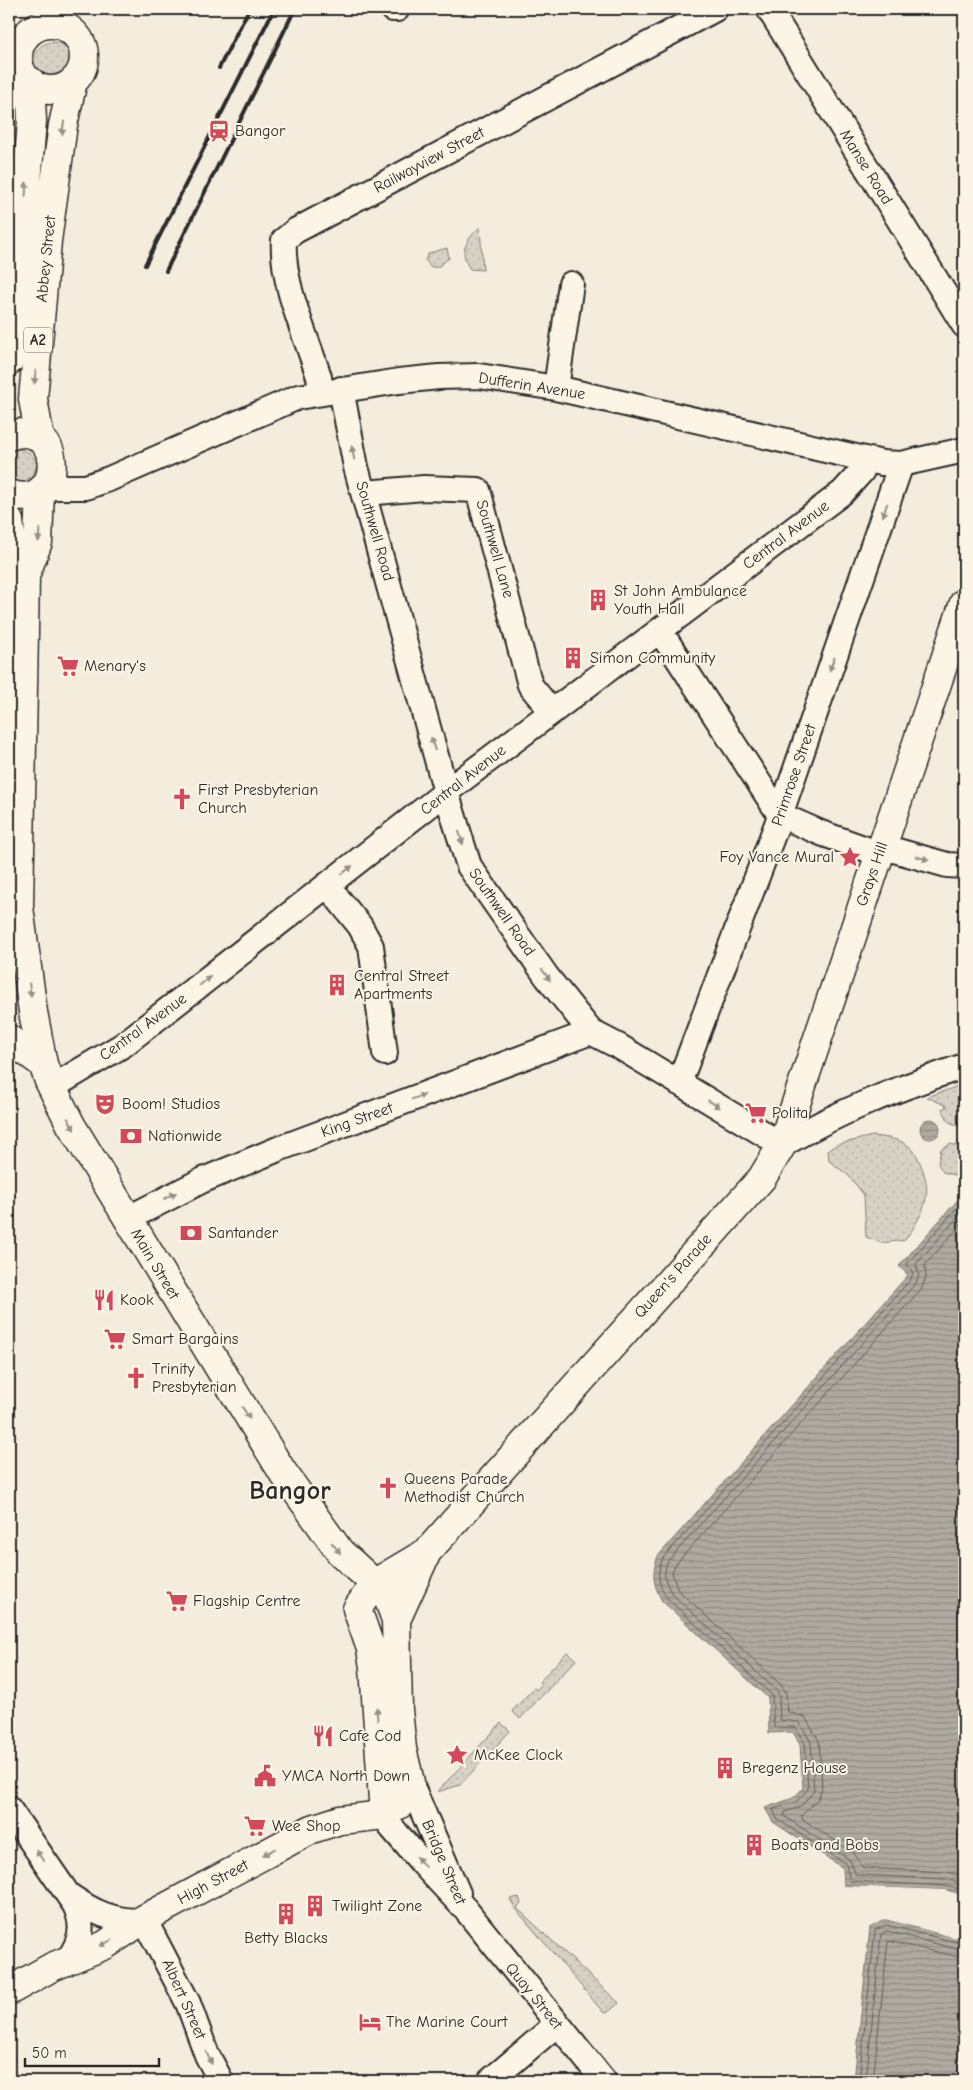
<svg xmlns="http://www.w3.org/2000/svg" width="973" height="2090" viewBox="0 0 973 2090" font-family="'Comic Neue',sans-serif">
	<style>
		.grass { fill: url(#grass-dots); stroke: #807e78 }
		.water { fill: url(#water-rules); stroke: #7a7771 }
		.pier { fill: #f4edde }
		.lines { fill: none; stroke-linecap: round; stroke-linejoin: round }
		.shore { stroke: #605e5a; stroke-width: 1 }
		.minor-casing { stroke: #2b2b2b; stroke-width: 28 }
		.major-casing { stroke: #2b2b2b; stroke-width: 31 }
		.minor { stroke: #fcf5e5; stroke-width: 24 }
		.major { stroke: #fcf5e5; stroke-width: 28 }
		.rail { stroke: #2b2b2b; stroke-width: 4 }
		.oneway { fill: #949088 }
		.labels { text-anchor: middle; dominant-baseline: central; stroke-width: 4; stroke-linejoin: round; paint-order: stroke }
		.shield { fill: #fcf5e5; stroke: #6a6863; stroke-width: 1 }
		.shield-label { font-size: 15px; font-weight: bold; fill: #2b2b2b }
		.poi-label { font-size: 16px; fill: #2b2b2b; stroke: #fcf5e5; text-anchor: start }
		.street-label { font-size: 16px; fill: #2b2b2b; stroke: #fcf5e5 }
		.town-label { font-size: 26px; font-weight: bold; fill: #2b2b2b; stroke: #fcf5e5 }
	</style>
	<defs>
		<pattern id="grass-dots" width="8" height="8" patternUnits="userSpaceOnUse" patternTransform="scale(1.25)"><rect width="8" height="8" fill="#d6d1c4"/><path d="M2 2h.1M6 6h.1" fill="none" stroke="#b8b4a9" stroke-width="1.8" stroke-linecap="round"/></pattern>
		<pattern id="water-rules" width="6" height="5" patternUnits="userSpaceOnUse" patternTransform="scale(1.25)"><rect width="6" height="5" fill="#afaaa0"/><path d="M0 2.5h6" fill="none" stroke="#8f8b83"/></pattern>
	</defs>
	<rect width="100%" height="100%" fill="#f4edde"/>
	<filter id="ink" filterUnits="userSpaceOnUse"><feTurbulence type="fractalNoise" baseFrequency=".02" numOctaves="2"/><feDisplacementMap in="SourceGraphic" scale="10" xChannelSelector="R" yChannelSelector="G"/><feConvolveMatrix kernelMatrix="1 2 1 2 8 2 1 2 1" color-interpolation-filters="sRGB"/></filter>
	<g filter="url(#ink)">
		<!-- grass -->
		<path class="grass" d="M34 61a19 19 0 1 1 38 0a19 19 0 1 1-38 0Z
			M 480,227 L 483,270 L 470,269 C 458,252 466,240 480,227 Z
			M 447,248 L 449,258 L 438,267 L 431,267 L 425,260 L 429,253 Z
			M 18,449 C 28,450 34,455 37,465 L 31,478 L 20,483 L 9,478 L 9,453 Z
			M 964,1084 L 964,1128 L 949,1122 L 942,1109 L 947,1106 L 927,1097 Z
			M 872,1136 C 882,1137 893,1138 902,1142 C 913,1147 917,1155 921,1165 C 934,1195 923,1215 905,1240 L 882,1243 L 866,1237 L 864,1195 L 849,1176 L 829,1161 L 828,1150 L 836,1145 Z
			M 951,1144 L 964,1148 L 964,1172 L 957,1176 L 943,1172 L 938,1164 L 941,1149 Z
			M 567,1652 L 576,1660 L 520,1719 L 512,1711 L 534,1688 L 536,1690 L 541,1685 L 539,1682 Z
			M 501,1723 L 510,1731 L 460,1785 L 437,1792 Z
			M 519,1897 L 521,1904 L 517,1908 L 619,2003 L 607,2013 L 603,2012 L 515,1908 L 510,1899 Z"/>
		<!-- water -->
		<path class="water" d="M920 1129a10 10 0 1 1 20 0a10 10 0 1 1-20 0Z
			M 964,1193 L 964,1896 L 945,1890 L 844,1886 L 843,1868 L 773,1822 L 765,1808 L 793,1798 L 803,1788 L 800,1745 L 793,1732 L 769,1733 L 768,1698 L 662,1601 C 653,1584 651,1574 658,1556 L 908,1275 L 899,1266 Z
			M 885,1919 L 964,1940 L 964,2081 L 854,2081 L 870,1927 Z"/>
		<!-- pier -->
		<path class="pier" d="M 844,1886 L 945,1890 L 964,1896 L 964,1898 L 945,1893 L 846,1888 Z
			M 885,1917 L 964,1937 L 964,1940 L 885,1919 L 870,1927 L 869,1925 Z"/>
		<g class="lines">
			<!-- shore -->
			<path class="shore" d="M 964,1200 L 907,1264 L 913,1273 L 911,1279 L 663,1558 C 656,1574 658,1584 667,1598 L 772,1695 L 774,1727 L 795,1727 L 805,1744 L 808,1789 L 795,1803 L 773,1809 L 777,1819 L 846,1864 L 850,1881 L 946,1886 L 964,1890
				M 964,1210 L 916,1264 L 919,1275 L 916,1283 L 668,1561 C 662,1574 665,1582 672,1594 L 777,1691 L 779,1697 L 780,1720 L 799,1722 L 811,1742 L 814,1791 L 800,1807 L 785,1812 L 784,1816 L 850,1860 L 856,1875 L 946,1879 L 964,1884
				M 964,1221 L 925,1265 L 926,1277 L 922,1288 L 675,1565 L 672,1573 L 678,1590 L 781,1685 L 786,1694 L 788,1712 L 805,1717 L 819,1741 L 822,1787 L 818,1799 L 802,1815 L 802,1819 L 854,1853 L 863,1868 L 947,1872 L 964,1876
				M 859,2081 L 875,1930 L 886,1925 L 964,1944
				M 866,2081 L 881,1934 L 887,1931 L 964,1951
				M 873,2081 L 888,1941 L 964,1958"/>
			<!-- minor casing -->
			<g class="minor-casing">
				<path id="minor" d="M 393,9 L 397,9
					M 769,9 L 964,325
					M 556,388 L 571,284
					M 341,389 L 356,467 L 446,792 L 469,866 L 547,977 L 591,1032 L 620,1047 L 782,1145 C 839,1111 902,1087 964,1066
					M 321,391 L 319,377 C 306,335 281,283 284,240 L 295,231 L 715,9
					M 44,487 L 86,487 L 109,479 L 298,397 L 399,381 L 439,377 L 479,376 L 556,388 L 882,463 L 901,464 L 964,450
					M 365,493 L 424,488 L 478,490 L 530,685 L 552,712
					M 660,631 L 780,815 L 821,833 L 869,850 L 894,850 L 947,865 L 964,866
					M 327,885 L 360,926 L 371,946 L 385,1053
					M 49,1081 L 61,1082 L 123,1045 L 455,785 L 843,492 L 862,471 L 864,460
					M 679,1083 L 777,824 L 901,464
					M 127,1219 L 201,1181 L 278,1149 L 591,1032
					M 410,1782 L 458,1893
					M 9,1809 L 75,1905 C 85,1927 81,1941 68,1960
					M 384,1815 L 392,1828 L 424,1865 L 466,1910 L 604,2081
					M 70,1896 C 93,1912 112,1921 140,1921
					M 144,1919 L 188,2003 L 207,2055 L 221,2081
					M 490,2081 L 557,2024"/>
			</g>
			<!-- major casing -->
			<g class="major-casing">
				<path id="major" d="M18 57a33 33 0 1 1 66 0a33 33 0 1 1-66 0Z
					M 9,361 L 18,291 L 32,121 L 30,81
					M 9,436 C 66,415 66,514 9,494
					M 40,439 L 33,399 L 47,241 L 63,125 L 73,81
					M 40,491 L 38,542 L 25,576 L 19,907 L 33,1012 L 43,1064 L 49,1081 L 71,1125 L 282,1471 L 340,1552 L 387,1595 L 396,1620
					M 9,521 L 11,540 L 25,576
					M 9,1039 L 43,1064
					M 384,1815 L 374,1667 L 371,1649 L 357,1609 L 375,1583 L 427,1552
					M 9,1991 L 52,1967 L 105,1945 L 144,1919 L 312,1829 L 340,1820 L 384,1815 L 407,1799 L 410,1782 L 402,1749 L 398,1710 L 396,1620 L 427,1552 L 762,1178 L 782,1145 L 964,603"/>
			</g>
			<!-- minor -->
			<use href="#minor" class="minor"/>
			<!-- major -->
			<use href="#major" class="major"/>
			<!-- rail -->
			<path class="rail" d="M 219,68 L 249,9
				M 145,265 L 274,9
				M 166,271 L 295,9"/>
		</g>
		<!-- one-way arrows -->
		<defs><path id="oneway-solid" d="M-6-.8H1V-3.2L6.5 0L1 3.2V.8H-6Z" transform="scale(1.25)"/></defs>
		<g class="oneway">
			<use href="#oneway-solid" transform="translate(63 128) rotate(99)"/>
			<use href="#oneway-solid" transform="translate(26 189) rotate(-86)"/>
			<use href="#oneway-solid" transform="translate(35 377) rotate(95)"/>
			<use href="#oneway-solid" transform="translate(353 453) rotate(-101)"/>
			<use href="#oneway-solid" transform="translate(885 510) rotate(109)"/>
			<use href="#oneway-solid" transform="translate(39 535) rotate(95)"/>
			<use href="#oneway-solid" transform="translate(832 664) rotate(110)"/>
			<use href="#oneway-solid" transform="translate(433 744) rotate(-105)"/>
			<use href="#oneway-solid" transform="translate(461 838) rotate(73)"/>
			<use href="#oneway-solid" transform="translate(922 858) rotate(16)"/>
			<use href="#oneway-solid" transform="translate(347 870) rotate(-38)"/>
			<use href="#oneway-solid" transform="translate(546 975) rotate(54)"/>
			<use href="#oneway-solid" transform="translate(205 981) rotate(-39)"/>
			<use href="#oneway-solid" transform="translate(30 990) rotate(83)"/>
			<use href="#oneway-solid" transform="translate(418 1097) rotate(-20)"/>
			<use href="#oneway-solid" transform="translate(714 1104) rotate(31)"/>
			<use href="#oneway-solid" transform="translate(71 1124) rotate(61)"/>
			<use href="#oneway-solid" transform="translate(170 1196) rotate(-27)"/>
			<use href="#oneway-solid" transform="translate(246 1413) rotate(58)"/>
			<use href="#oneway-solid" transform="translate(336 1548) rotate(50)"/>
			<use href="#oneway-solid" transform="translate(377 1714) rotate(-94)"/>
			<use href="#oneway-solid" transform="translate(269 1852) rotate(152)"/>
			<use href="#oneway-solid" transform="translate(40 1856) rotate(-124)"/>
			<use href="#oneway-solid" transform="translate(421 1862) rotate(-131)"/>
			<use href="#oneway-solid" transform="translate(106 1943) rotate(152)"/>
			<use href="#oneway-solid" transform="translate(209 2058) rotate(65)"/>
		</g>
	</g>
	<!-- icons -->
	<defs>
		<g id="station-bare" transform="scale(1.725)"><path d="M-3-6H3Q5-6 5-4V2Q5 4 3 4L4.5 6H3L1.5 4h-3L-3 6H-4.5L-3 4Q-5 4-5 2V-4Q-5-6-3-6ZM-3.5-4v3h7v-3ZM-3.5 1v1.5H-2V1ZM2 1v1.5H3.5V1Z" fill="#d1495b" stroke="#fcf5e5" stroke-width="2.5" paint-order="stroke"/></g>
		<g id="building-bare" transform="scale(1.725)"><path d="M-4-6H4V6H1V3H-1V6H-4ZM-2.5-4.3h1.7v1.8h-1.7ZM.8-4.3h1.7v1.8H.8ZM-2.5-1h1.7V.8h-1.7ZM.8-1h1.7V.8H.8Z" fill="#d1495b" stroke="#fcf5e5" stroke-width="2.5" paint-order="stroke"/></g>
		<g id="supermarket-bare" transform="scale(1.725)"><path d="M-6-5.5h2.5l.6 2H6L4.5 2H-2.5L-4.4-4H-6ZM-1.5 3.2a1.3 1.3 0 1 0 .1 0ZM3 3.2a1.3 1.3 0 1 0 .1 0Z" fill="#d1495b" stroke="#fcf5e5" stroke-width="2.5" paint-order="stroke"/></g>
		<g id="church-bare" transform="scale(1.725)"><path d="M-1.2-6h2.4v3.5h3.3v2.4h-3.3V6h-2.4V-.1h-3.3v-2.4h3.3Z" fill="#d1495b" stroke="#fcf5e5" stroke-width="2.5" paint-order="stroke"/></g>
		<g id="sight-bare" transform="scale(1.725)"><path d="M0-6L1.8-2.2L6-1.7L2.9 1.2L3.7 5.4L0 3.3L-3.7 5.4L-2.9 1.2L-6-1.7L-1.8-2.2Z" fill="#d1495b" stroke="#fcf5e5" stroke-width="2.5" paint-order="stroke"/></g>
		<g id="theatre-bare" transform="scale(1.725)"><path d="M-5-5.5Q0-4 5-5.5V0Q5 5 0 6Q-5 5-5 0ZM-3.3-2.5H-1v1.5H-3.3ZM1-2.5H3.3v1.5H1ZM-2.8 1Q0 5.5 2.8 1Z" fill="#d1495b" stroke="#fcf5e5" stroke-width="2.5" paint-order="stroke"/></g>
		<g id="bank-bare" transform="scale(1.725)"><path d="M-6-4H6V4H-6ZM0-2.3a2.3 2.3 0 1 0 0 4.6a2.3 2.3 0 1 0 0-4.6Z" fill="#d1495b" stroke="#fcf5e5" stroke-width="2.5" paint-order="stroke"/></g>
		<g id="restaurant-bare" transform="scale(1.725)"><path d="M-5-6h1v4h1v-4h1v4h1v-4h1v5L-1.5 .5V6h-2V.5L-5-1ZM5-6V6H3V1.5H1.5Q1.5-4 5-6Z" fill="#d1495b" stroke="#fcf5e5" stroke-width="2.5" paint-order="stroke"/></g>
		<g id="civic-bare" transform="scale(1.725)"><path d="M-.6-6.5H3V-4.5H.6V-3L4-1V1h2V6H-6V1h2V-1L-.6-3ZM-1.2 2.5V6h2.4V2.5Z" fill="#d1495b" stroke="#fcf5e5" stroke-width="2.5" paint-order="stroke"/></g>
		<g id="hotel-bare" transform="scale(1.725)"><path d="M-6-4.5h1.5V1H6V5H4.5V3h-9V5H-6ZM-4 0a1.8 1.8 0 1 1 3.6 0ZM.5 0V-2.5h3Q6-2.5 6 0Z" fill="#d1495b" stroke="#fcf5e5" stroke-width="2.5" paint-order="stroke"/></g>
	</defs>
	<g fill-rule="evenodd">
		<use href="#station-bare" x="219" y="131"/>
		<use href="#building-bare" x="598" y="600"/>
		<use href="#building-bare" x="573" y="658"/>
		<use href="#supermarket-bare" x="68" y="666"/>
		<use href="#church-bare" x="182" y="799"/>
		<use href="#sight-bare" x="850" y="857"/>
		<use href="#building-bare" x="337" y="985"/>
		<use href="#theatre-bare" x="105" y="1104"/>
		<use href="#supermarket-bare" x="756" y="1113"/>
		<use href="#bank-bare" x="131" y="1136"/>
		<use href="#bank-bare" x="191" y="1233"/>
		<use href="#restaurant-bare" x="104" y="1300"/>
		<use href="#supermarket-bare" x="115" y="1339"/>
		<use href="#church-bare" x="136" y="1378"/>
		<use href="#church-bare" x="388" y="1488"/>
		<use href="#supermarket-bare" x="177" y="1601"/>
		<use href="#restaurant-bare" x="323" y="1736"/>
		<use href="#sight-bare" x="457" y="1755"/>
		<use href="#building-bare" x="725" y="1768"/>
		<use href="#civic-bare" x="265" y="1776"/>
		<use href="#supermarket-bare" x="255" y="1826"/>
		<use href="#building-bare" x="754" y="1845"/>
		<use href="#building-bare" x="315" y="1906"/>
		<use href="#building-bare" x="286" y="1914"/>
		<use href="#hotel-bare" x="370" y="2022"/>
	</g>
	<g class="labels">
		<!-- shield labels -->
		<rect class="shield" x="24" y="327.5" width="28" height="25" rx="4"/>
		<g class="shield-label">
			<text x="38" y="340">A2</text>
		</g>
		<!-- poi labels -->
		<g class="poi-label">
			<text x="235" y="131">Bangor</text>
			<text x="614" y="591">St John Ambulance<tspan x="614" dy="18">Youth Hall</tspan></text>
			<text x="590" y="658">Simon Community</text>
			<text x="84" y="666">Menary's</text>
			<text x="198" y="790">First Presbyterian<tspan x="198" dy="18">Church</tspan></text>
			<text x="834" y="857" text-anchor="end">Foy Vance Mural</text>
			<text x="354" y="976">Central Street<tspan x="354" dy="18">Apartments</tspan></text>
			<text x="122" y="1104">Boom! Studios</text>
			<text x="772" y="1113">Polita</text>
			<text x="148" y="1136">Nationwide</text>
			<text x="208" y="1233">Santander</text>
			<text x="120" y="1300">Kook</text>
			<text x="132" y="1339">Smart Bargains</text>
			<text x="152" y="1369">Trinity<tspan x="152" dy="18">Presbyterian</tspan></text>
			<text x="404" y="1479">Queens Parade<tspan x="404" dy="18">Methodist Church</tspan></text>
			<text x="193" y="1601">Flagship Centre</text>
			<text x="339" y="1736">Cafe Cod</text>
			<text x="474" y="1755">McKee Clock</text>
			<text x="742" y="1768">Bregenz House</text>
			<text x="282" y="1776">YMCA North Down</text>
			<text x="272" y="1826">Wee Shop</text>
			<text x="771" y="1845">Boats and Bobs</text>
			<text x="332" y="1906">Twilight Zone</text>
			<text x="286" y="1938" text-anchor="middle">Betty Blacks</text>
			<text x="386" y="2022">The Marine Court</text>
		</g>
		<!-- street labels -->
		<g class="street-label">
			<text transform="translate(429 160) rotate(-28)">Railwayview Street</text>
			<text transform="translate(866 167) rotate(58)">Manse Road</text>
			<text transform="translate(46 259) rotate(-84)">Abbey Street</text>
			<text transform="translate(532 386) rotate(9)">Dufferin Avenue</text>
			<text transform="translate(375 531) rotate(74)">Southwell Road</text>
			<text transform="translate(786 535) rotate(-37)">Central Avenue</text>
			<text transform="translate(495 549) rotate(74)">Southwell Lane</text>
			<text transform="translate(794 775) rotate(-71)">Primrose Street</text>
			<text transform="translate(463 780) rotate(-38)">Central Avenue</text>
			<text transform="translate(872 874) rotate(-71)">Grays Hill</text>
			<text transform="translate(502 912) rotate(55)">Southwell Road</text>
			<text transform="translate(143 1027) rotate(-36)">Central Avenue</text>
			<text transform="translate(357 1120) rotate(-20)">King Street</text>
			<text transform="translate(155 1264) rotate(59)">Main Street</text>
			<text transform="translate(673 1276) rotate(-48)">Queen's Parade</text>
			<text transform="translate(444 1862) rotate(67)">Bridge Street</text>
			<text transform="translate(213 1882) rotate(-28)">High Street</text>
			<text transform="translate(534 1996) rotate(51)">Quay Street</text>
			<text transform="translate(184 1999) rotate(66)">Albert Street</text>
		</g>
		<!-- town labels -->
		<g class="town-label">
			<text x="290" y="1491">Bangor</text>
		</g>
	</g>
	<!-- margin -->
	<rect width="973" height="2090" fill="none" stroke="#fcf5e5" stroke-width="30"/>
	<rect x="15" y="15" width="943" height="2060" fill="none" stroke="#2b2b2b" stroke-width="2" filter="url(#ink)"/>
	<!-- scale -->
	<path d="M25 2058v8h134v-8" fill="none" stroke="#2b2b2b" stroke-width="2.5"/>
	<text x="32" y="2058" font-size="15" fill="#2b2b2b" stroke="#fcf5e5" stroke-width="4" paint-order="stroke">50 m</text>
</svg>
